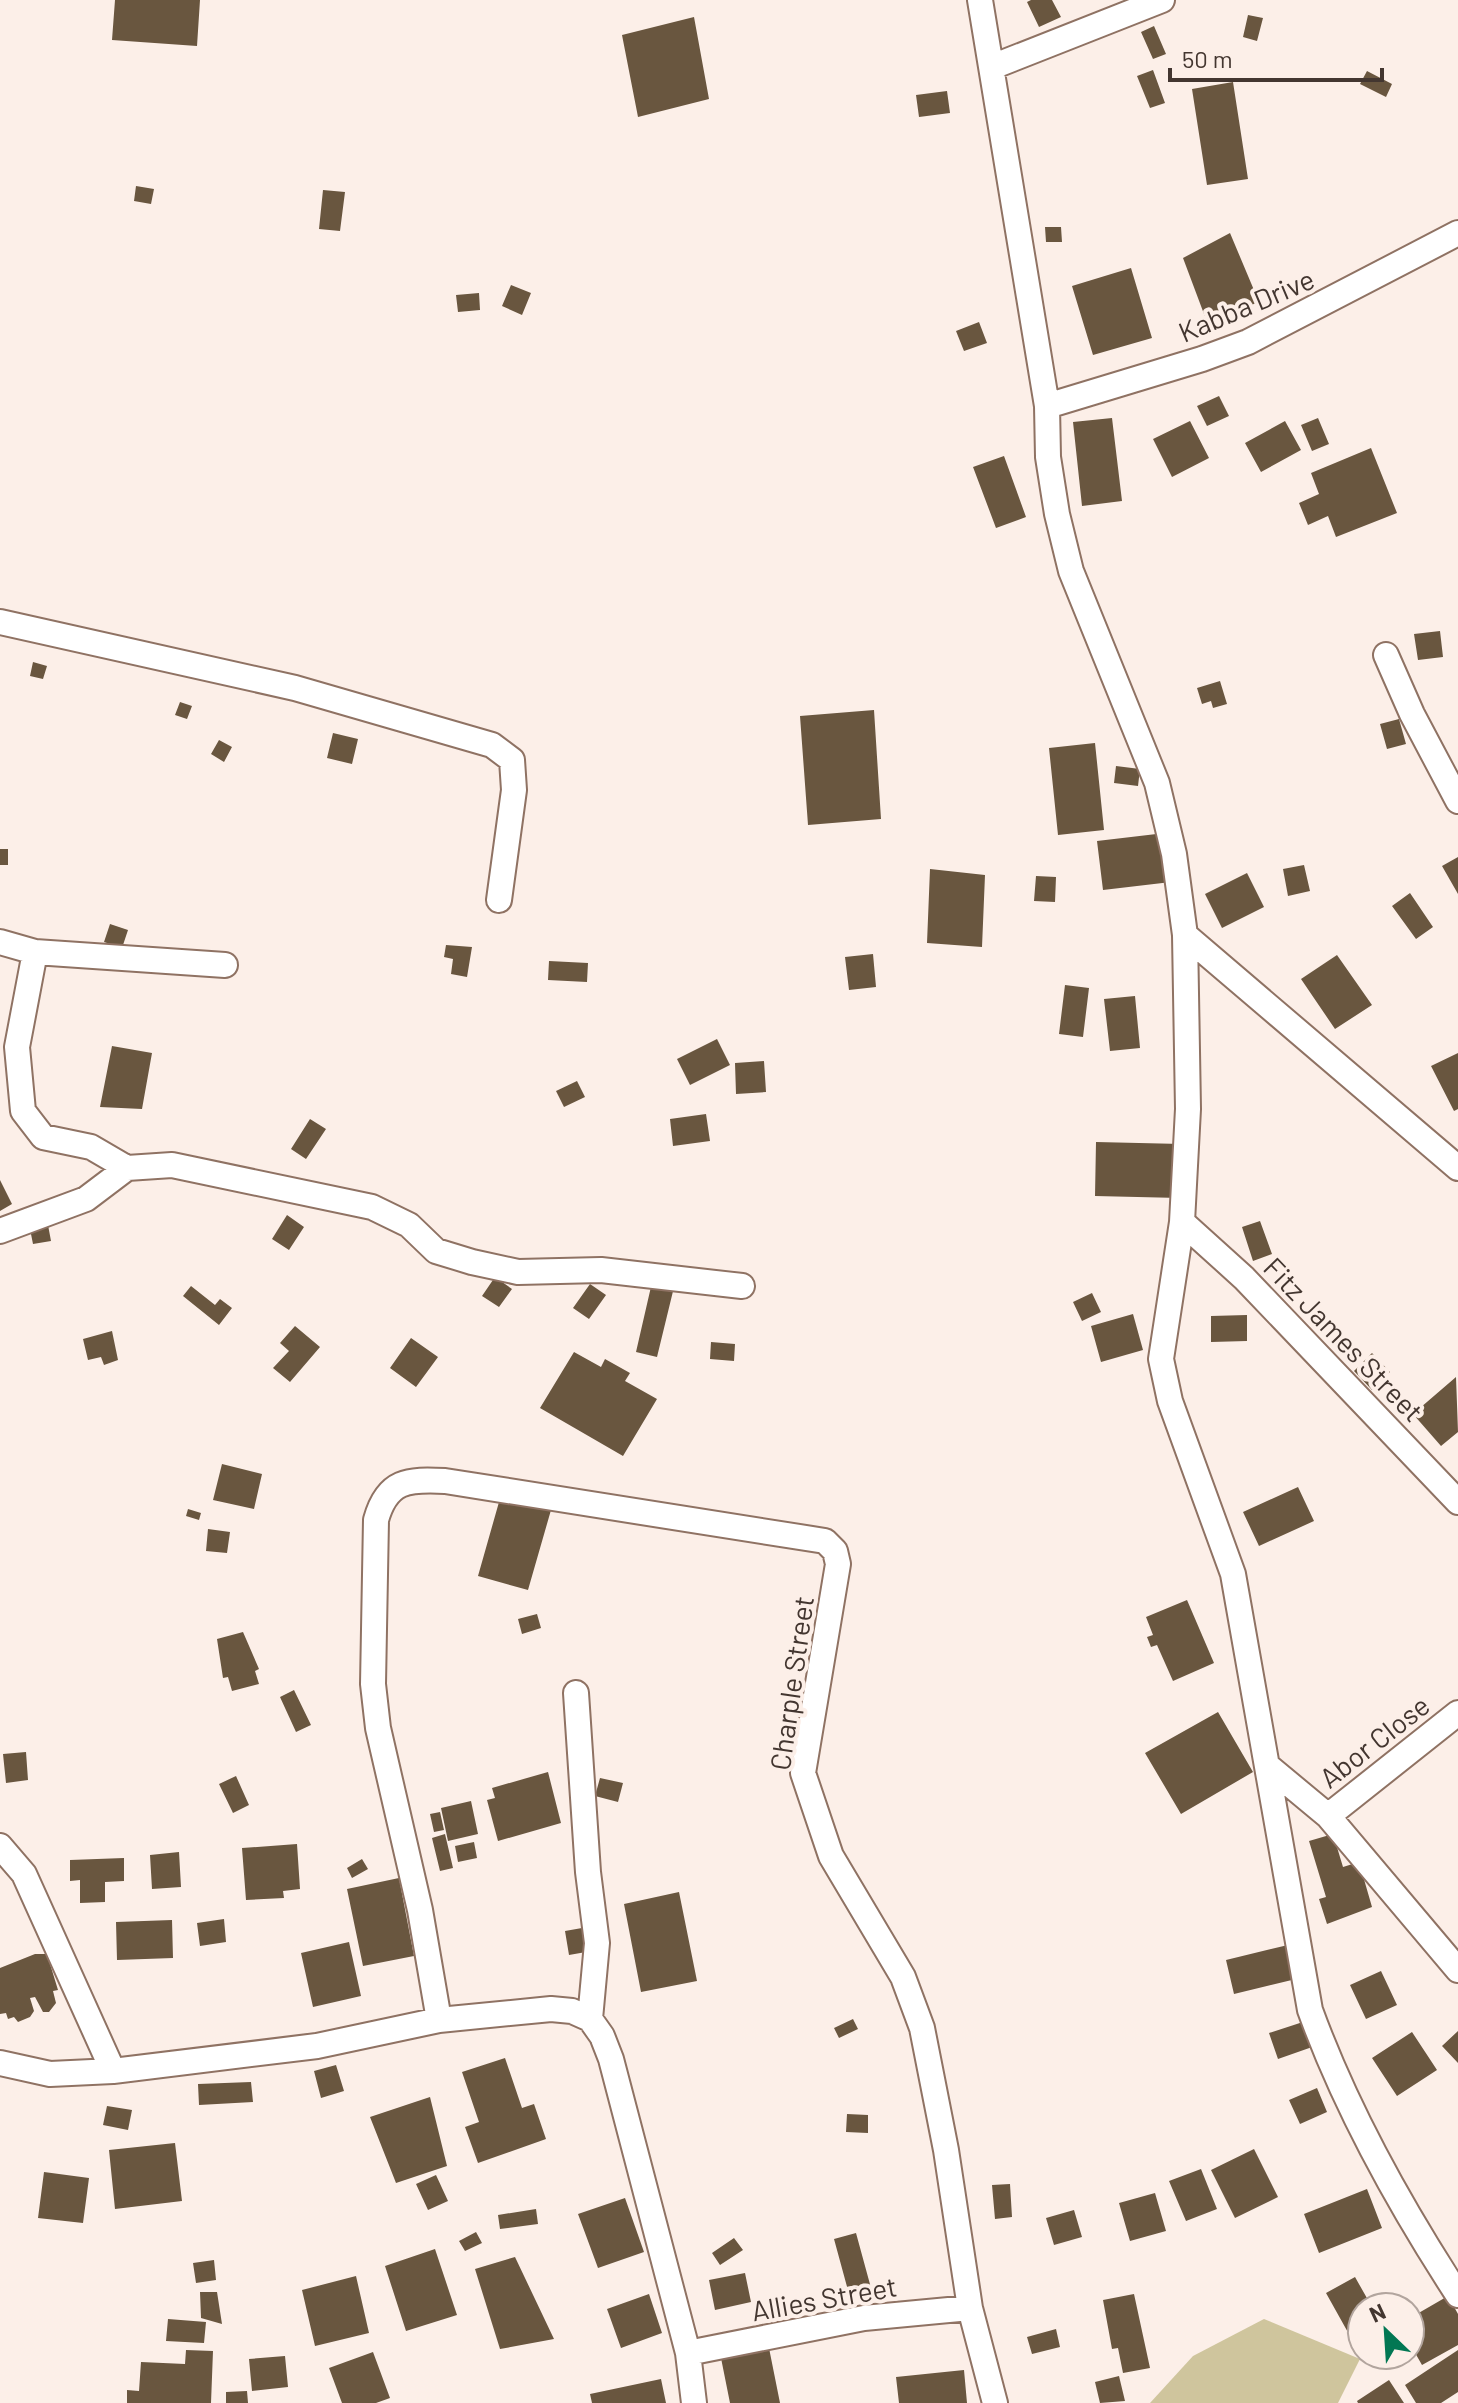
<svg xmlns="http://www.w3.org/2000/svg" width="1458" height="2403" viewBox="0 0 1458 2403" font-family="Barlow,sans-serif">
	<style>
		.green { fill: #cfc59d }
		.building { fill: #69563f }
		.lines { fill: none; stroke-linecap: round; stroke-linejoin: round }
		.street-casing { stroke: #8f7263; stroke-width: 28 }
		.street { stroke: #fff; stroke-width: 24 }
		.labels { text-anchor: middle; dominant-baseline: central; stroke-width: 8; stroke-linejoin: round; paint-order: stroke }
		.street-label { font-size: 28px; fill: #433630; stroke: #fcefe8 }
	</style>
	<rect width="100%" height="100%" fill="#fcefe8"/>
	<!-- green -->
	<path class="green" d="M 1264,2319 L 1360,2359 L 1338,2403 L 1150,2403 L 1193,2356 Z"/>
	<!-- building -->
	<path class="building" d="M 115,0 L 200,0 L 197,46 L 112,40 Z
		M 1031,0 L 1052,0 L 1061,17 L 1039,27 L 1027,2 Z
		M 1248,15 L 1263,18 L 1257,41 L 1243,37 Z
		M 694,17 L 709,99 L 638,117 L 622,35 Z
		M 1154,26 L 1166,54 L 1153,59 L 1141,32 Z
		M 1153,70 L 1165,103 L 1150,108 L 1137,76 Z
		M 1367,71 L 1392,84 L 1386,97 L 1360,84 Z
		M 1233,82 L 1248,179 L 1207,185 L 1192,89 Z
		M 947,91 L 950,113 L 919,117 L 916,95 Z
		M 136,186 L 154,189 L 151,204 L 134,201 Z
		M 323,190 L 345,192 L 340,231 L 319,229 Z
		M 1045,227 L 1061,227 L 1062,242 L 1046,242 Z
		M 1230,233 L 1259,302 L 1207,322 L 1183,258 Z
		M 1131,268 L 1152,338 L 1093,355 L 1072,286 Z
		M 511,285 L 531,293 L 522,315 L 502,306 Z
		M 479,293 L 480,310 L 458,312 L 456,295 Z
		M 979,322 L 987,343 L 964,351 L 956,331 Z
		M 1219,396 L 1229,416 L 1207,426 L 1197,406 Z
		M 1112,418 L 1122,501 L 1082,506 L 1073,422 Z
		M 1318,418 L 1329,444 L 1312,451 L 1301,425 Z
		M 1190,421 L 1209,458 L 1172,477 L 1153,439 Z
		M 1285,421 L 1301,450 L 1261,472 L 1245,443 Z
		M 1371,448 L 1397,513 L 1336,537 L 1328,516 L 1308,525 L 1299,503 L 1319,494 L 1311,473 Z
		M 1004,456 L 1026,517 L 996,528 L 973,467 Z
		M 1440,631 L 1443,657 L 1418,660 L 1414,634 Z
		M 33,662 L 47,666 L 43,679 L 30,676 Z
		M 1220,681 L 1227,704 L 1213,708 L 1211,701 L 1202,704 L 1197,688 Z
		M 180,702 L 192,706 L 187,719 L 175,715 Z
		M 874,710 L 881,819 L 808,825 L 800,716 Z
		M 1399,719 L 1406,744 L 1387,749 L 1380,724 Z
		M 333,733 L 358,739 L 352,764 L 327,758 Z
		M 219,740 L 232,747 L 224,762 L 211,754 Z
		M 1095,743 L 1104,830 L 1058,835 L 1049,748 Z
		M 1116,766 L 1140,769 L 1138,786 L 1114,783 Z
		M 1165,833 L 1171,882 L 1103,890 L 1097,841 Z
		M 0,849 L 8,849 L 8,865 L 0,865 Z
		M 1458,857 L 1458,894 L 1442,866 Z
		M 1304,865 L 1310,891 L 1288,896 L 1283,869 Z
		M 930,869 L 985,875 L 982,947 L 927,943 Z
		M 1247,873 L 1264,907 L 1222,928 L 1205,894 Z
		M 1036,876 L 1056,877 L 1055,902 L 1034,901 Z
		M 1410,893 L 1433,927 L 1416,939 L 1392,906 Z
		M 110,924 L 128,930 L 122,948 L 104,942 Z
		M 446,945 L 472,947 L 467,977 L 451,974 L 453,959 L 444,957 Z
		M 873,954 L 876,987 L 849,990 L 845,957 Z
		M 1337,955 L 1372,1005 L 1335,1029 L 1301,979 Z
		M 549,961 L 588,963 L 587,982 L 548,980 Z
		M 1065,985 L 1089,988 L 1083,1037 L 1059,1034 Z
		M 1135,996 L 1140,1048 L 1110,1051 L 1104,999 Z
		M 717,1039 L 730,1065 L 690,1085 L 677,1059 Z
		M 112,1046 L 152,1053 L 142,1109 L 100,1107 Z
		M 1458,1053 L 1458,1109 L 1454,1111 L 1431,1066 Z
		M 764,1061 L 766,1092 L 736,1094 L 735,1063 Z
		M 577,1081 L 585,1097 L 564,1107 L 556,1091 Z
		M 706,1114 L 710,1141 L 673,1146 L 670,1119 Z
		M 310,1119 L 326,1129 L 306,1159 L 291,1149 Z
		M 1096,1142 L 1182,1144 L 1180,1198 L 1095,1196 Z
		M 0,1180 L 12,1204 L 0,1211 Z
		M 287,1215 L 304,1227 L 289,1250 L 272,1239 Z
		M 1260,1221 L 1272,1254 L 1253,1261 L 1242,1227 Z
		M 48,1225 L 51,1241 L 33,1244 L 30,1229 Z
		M 495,1277 L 512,1289 L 499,1307 L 482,1296 Z
		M 653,1278 L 675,1283 L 657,1357 L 636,1352 Z
		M 590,1284 L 606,1295 L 589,1319 L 573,1308 Z
		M 191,1286 L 215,1305 L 220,1299 L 232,1308 L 219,1325 L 183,1296 Z
		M 1092,1293 L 1101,1312 L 1082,1321 L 1073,1302 Z
		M 1133,1314 L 1143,1350 L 1101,1362 L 1091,1326 Z
		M 1247,1315 L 1247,1341 L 1211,1342 L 1211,1316 Z
		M 295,1326 L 320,1347 L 290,1382 L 273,1368 L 289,1351 L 280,1343 Z
		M 112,1331 L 118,1360 L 104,1365 L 101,1357 L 88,1360 L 83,1339 Z
		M 411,1338 L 438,1357 L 416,1387 L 390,1368 Z
		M 711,1342 L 735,1344 L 734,1361 L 710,1359 Z
		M 574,1352 L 601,1367 L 605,1359 L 630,1373 L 625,1381 L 657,1399 L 623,1456 L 540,1408 Z
		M 1372,1353 L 1390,1372 L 1372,1390 L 1354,1371 Z
		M 1456,1377 L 1458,1432 L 1441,1446 L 1413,1414 Z
		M 222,1464 L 262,1474 L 254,1509 L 213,1500 Z
		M 1298,1487 L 1314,1521 L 1259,1546 L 1243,1512 Z
		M 501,1495 L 551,1510 L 528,1590 L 478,1576 Z
		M 188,1509 L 201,1513 L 199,1520 L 186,1516 Z
		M 208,1529 L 230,1532 L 227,1553 L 206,1551 Z
		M 1187,1600 L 1214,1663 L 1173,1681 L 1157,1645 L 1151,1647 L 1147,1637 L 1153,1635 L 1146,1617 Z
		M 537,1614 L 541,1628 L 522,1634 L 518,1619 Z
		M 243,1632 L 259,1669 L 255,1671 L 259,1684 L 232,1691 L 228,1677 L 223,1678 L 217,1639 Z
		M 294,1690 L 311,1725 L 296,1732 L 280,1697 Z
		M 1218,1712 L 1253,1772 L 1181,1814 L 1145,1753 Z
		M 26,1752 L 28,1780 L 6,1783 L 3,1754 Z
		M 548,1772 L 561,1823 L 498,1841 L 487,1800 L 495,1798 L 492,1788 Z
		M 236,1776 L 249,1805 L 233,1813 L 219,1784 Z
		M 600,1778 L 623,1783 L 618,1802 L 595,1796 Z
		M 471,1801 L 478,1834 L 448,1841 L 441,1808 Z
		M 440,1812 L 444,1830 L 434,1832 L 430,1814 Z
		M 445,1834 L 453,1868 L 440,1871 L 432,1838 Z
		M 1333,1834 L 1343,1867 L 1359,1862 L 1372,1907 L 1327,1924 L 1319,1899 L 1326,1897 L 1309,1841 Z
		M 474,1842 L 477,1858 L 458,1862 L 455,1846 Z
		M 297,1844 L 300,1889 L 283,1891 L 284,1898 L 246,1900 L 242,1848 Z
		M 179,1852 L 181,1887 L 152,1889 L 150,1855 Z
		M 124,1858 L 124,1881 L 105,1882 L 105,1902 L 80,1903 L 80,1880 L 70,1881 L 70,1860 Z
		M 362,1859 L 368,1869 L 352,1878 L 347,1868 Z
		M 399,1878 L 414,1956 L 363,1966 L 347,1889 Z
		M 679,1892 L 697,1981 L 641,1992 L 624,1904 Z
		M 224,1919 L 226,1942 L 200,1946 L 197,1923 Z
		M 172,1920 L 173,1958 L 117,1960 L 116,1922 Z
		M 582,1928 L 586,1952 L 569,1955 L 565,1931 Z
		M 349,1942 L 361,1996 L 313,2007 L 301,1953 Z
		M 1288,1945 L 1296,1979 L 1234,1994 L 1226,1960 Z
		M 35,1954 L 47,1954 L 58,1990 L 53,1991 L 56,2003 L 49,2012 L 43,2012 L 35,1997 L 30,1998 L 34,2011 L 30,2017 L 18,2022 L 14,2017 L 8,2019 L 6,2013 L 0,2014 L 0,1968 Z
		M 1381,1971 L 1397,2005 L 1366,2019 L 1350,1985 Z
		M 853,2019 L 858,2029 L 839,2038 L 834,2028 Z
		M 1306,2021 L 1315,2046 L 1278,2059 L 1269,2033 Z
		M 1458,2031 L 1458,2063 L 1442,2046 Z
		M 1412,2032 L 1437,2070 L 1397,2096 L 1372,2058 Z
		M 505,2058 L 522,2108 L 534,2104 L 546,2139 L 478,2163 L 465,2127 L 479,2122 L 462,2072 Z
		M 336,2065 L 344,2091 L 321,2098 L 314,2071 Z
		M 251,2082 L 253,2102 L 199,2105 L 198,2084 Z
		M 1317,2088 L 1327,2112 L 1300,2124 L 1289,2100 Z
		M 430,2097 L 447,2166 L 396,2183 L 370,2117 Z
		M 107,2106 L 132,2110 L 128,2130 L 103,2125 Z
		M 847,2114 L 868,2115 L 868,2133 L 846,2132 Z
		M 175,2143 L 182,2201 L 115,2209 L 109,2150 Z
		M 1254,2149 L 1278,2197 L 1235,2218 L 1211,2170 Z
		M 1201,2169 L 1217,2209 L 1186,2221 L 1169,2181 Z
		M 44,2172 L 89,2178 L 83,2223 L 38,2218 Z
		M 436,2175 L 448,2201 L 428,2210 L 416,2184 Z
		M 1010,2184 L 1012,2217 L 995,2219 L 992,2185 Z
		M 1367,2189 L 1382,2228 L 1319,2253 L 1304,2214 Z
		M 1155,2193 L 1166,2231 L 1130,2241 L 1119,2203 Z
		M 625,2198 L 644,2252 L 598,2268 L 578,2214 Z
		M 536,2209 L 538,2224 L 500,2229 L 498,2215 Z
		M 1074,2210 L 1082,2237 L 1054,2245 L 1046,2218 Z
		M 476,2232 L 482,2243 L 465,2251 L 459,2241 Z
		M 856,2233 L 871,2288 L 849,2294 L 834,2239 Z
		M 734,2238 L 743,2250 L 720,2265 L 712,2253 Z
		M 435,2249 L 457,2315 L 406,2331 L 385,2266 Z
		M 515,2257 L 554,2339 L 500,2349 L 475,2269 Z
		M 214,2260 L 216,2280 L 196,2283 L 193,2263 Z
		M 745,2273 L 751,2302 L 715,2310 L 709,2280 Z
		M 356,2276 L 369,2333 L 315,2346 L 302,2290 Z
		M 1355,2277 L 1372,2307 L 1362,2307 L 1362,2329 L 1350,2336 L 1326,2293 Z
		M 200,2292 L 217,2292 L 222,2324 L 201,2318 Z
		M 649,2294 L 662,2333 L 621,2348 L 607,2309 Z
		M 1134,2294 L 1150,2368 L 1123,2373 L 1118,2348 L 1112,2349 L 1103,2300 Z
		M 1448,2296 L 1458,2314 L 1458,2345 L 1422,2365 L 1410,2344 L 1410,2318 Z
		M 168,2319 L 206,2322 L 204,2343 L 166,2341 Z
		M 1056,2329 L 1060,2347 L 1032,2354 L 1027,2337 Z
		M 769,2348 L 780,2403 L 730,2403 L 721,2358 Z
		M 186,2350 L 213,2351 L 211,2403 L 127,2403 L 127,2390 L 139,2391 L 141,2362 L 185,2364 Z
		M 1458,2350 L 1458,2392 L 1441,2403 L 1416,2403 L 1405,2385 Z
		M 373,2352 L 390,2398 L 376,2403 L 342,2403 L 329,2368 Z
		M 285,2356 L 288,2387 L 252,2391 L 249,2359 Z
		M 964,2370 L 967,2403 L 899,2403 L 896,2377 Z
		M 1119,2376 L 1125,2401 L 1100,2403 L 1095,2382 Z
		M 661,2379 L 666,2403 L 592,2403 L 590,2394 Z
		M 1389,2380 L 1404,2403 L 1358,2403 L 1357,2401 Z
		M 247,2391 L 248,2403 L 226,2403 L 226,2392 Z"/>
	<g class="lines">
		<!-- street casing -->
		<g class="street-casing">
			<path id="street" d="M 980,0 L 1047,406 L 1048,457 L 1057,514 L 1071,571 L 1157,783 L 1174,854 L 1185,935 L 1188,1109 L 1182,1222 L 1161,1359 L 1170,1401 L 1233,1574 L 1310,2010 C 1346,2109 1400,2206 1458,2295
				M 992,67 L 1162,0
				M 1047,406 L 1202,359 L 1248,342 L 1458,233
				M 0,622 L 295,688 L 492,745 L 512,760 L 514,790 L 499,900
				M 1386,655 L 1412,714 L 1458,801
				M 1185,935 L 1458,1168
				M 0,942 L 35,952 L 225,965
				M 35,952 L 17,1047 L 23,1111 L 43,1137 L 91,1147 L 127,1168
				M 1182,1222 L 1244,1278 L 1458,1502
				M 0,1231 L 86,1199 L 127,1168 L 172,1165 L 372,1207 L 409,1225 L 436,1251 L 472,1262 L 518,1272 L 601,1270 L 742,1286
				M 576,1693 L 588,1872 L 597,1943 L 590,2019
				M 1269,1767 L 1328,1816 L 1458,1970
				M 1328,1816 L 1458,1713
				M 0,1846 L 24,1874 L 113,2071 L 317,2046 L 439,2020 L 551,2009 L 572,2011 L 590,2019 L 602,2036 L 611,2059 L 688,2353 L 694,2403
				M 439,2020 L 420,1910 L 378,1728 L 373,1684 L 376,1520 C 387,1480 408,1479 445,1481 L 825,1541 L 835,1551 L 838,1564 L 803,1773 L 831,1856 L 903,1977 L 922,2028 L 946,2150 L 970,2308 L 995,2403
				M 0,2063 L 50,2074 L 113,2071
				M 688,2353 L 864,2318 L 970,2308"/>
		</g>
		<!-- street -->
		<use href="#street" class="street"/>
	</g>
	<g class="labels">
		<!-- street labels -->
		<g class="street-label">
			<text transform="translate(1246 305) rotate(-23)">Kabba Drive</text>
			<text transform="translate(1344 1339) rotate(46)">Fitz James Street</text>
			<text transform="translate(791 1683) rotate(-82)">Charple Street</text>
			<text transform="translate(1374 1741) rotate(-38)">Abor Close</text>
			<text transform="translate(824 2298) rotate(-10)">Allies Street</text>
		</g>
	</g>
	<!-- north arrow -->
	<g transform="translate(1386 2331) rotate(335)"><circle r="38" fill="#fcefe8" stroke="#b2a59e" stroke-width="2"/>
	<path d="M0-6L14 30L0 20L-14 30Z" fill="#027753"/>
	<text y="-12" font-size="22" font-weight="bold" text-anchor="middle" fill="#433630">N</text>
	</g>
	<!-- scale -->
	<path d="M1170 68v12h212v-12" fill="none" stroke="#433630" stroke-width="4"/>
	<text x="1182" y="68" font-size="24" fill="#433630" stroke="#fcefe8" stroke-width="6" paint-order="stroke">50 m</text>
</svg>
